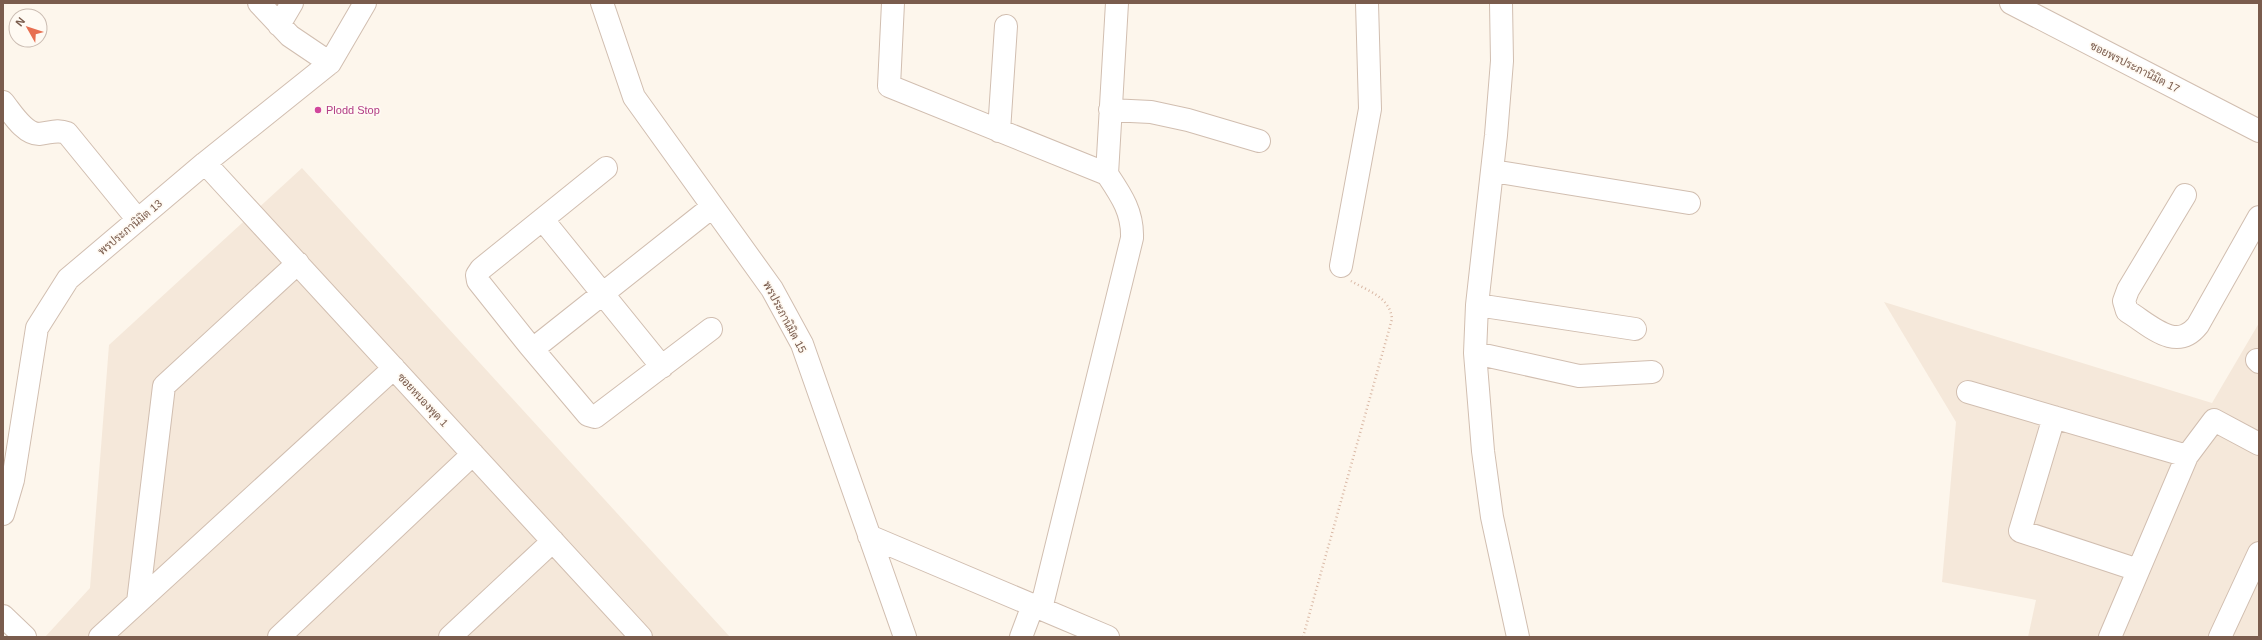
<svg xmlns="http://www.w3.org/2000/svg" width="2262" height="640" viewBox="0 0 2262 640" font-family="Helvetica,Sarabun,sans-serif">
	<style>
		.residential { fill: #f5e8da }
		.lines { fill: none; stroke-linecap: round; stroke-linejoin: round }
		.minor-casing { stroke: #d1beb0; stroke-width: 24 }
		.path { stroke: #d9b8a5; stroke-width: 2.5; stroke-dasharray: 1 3; stroke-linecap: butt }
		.minor { stroke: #fff; stroke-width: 22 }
		.hotel-dot { fill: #d1479c; stroke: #fffaf3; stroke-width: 1.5 }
		.labels { text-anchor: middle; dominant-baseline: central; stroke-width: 3.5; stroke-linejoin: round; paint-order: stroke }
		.street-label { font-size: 11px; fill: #7a5c4d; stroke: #fffaf3 }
		.hotel-label { font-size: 11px; fill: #b23c85; stroke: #fffaf3; text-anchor: start }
	</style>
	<rect width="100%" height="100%" fill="#fdf6ec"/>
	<!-- residential -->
	<path class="residential" d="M 302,168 L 730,637 L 45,637 L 90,588 L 109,345 Z
		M 1884,302 L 2212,403 L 2259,323 L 2259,637 L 2028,637 L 2036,600 L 1942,582 L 1956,422 Z"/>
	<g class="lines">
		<!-- minor casing -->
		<g class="minor-casing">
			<path id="minor" d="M 259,3 L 290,36 L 330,63
				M 602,3 L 634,97 L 772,289 L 802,344 L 905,637
				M 893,3 L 889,86 L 1107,174 C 1121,195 1133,212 1132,238 L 1041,609
				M 1501,3 L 1502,61 L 1496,135 L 1477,305 L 1475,353 L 1483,451 L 1492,517 L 1518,637
				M 2011,3 L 2259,131
				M 279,25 L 292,3
				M 3,102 C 12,113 24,134 39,134 C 50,133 57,129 67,133 L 138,220
				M 1110,110 L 1151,112 L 1188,120 L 1259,141
				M 999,131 L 1006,26
				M 205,163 L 641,637
				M 606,168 L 481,269 L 477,275 L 478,281 L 529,345 L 538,345 L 712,207
				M 1493,171 L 1689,203
				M 1107,174 L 1117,3
				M 2185,195 L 2128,290 L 2124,301 L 2127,311 C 2150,325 2176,353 2198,325 L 2259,217
				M 543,220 L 662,367
				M 1341,266 L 1370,109 L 1367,3
				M 1477,305 L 1635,329
				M 529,345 L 588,415 L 595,417 L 711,329
				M 1475,353 L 1579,376 L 1652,372
				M 2257,360 L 2259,362
				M 1968,392 L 2187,456
				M 2054,417 L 2020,531 L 2138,570
				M 3,514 L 13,480 L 37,328 L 68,279 L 205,163 L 330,63 L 365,3
				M 869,536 L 1108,637
				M 138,602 L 164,386 L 298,263
				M 3,616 L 25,637
				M 100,637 L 394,368
				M 279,637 L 473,454
				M 450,637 L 553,541
				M 1021,637 L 1033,605
				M 2110,637 L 2187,456 L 2214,420 L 2259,444
				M 2220,637 L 2259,553"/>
		</g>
		<!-- path -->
		<path class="path" d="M 1303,637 L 1392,319 C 1390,297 1368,291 1351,281"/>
		<!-- minor -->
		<use href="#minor" class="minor"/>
	</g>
	<!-- markers -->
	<circle class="hotel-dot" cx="318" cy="110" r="4"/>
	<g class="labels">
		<!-- street labels -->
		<g class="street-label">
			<text transform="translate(2135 67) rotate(27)">ซอยพรประภานิมิต 17</text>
			<text transform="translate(130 227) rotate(-40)">พรประภานิมิต 13</text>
			<text transform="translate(785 317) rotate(62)">พรประภานิมิต 15</text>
			<text transform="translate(423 400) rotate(47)">ซอยหนองพุด 1</text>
		</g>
		<!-- hotel labels -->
		<g class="hotel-label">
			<text x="326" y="110">Plodd Stop</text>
		</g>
	</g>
	<!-- border -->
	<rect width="2262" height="640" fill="none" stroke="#7a5c4d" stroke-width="8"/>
	<!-- north arrow -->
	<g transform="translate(28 28) rotate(309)"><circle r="19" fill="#fffaf3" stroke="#cabbb1"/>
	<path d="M0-3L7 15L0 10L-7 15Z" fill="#e76f51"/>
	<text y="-6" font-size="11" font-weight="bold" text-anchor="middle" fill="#7a5c4d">N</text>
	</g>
</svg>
